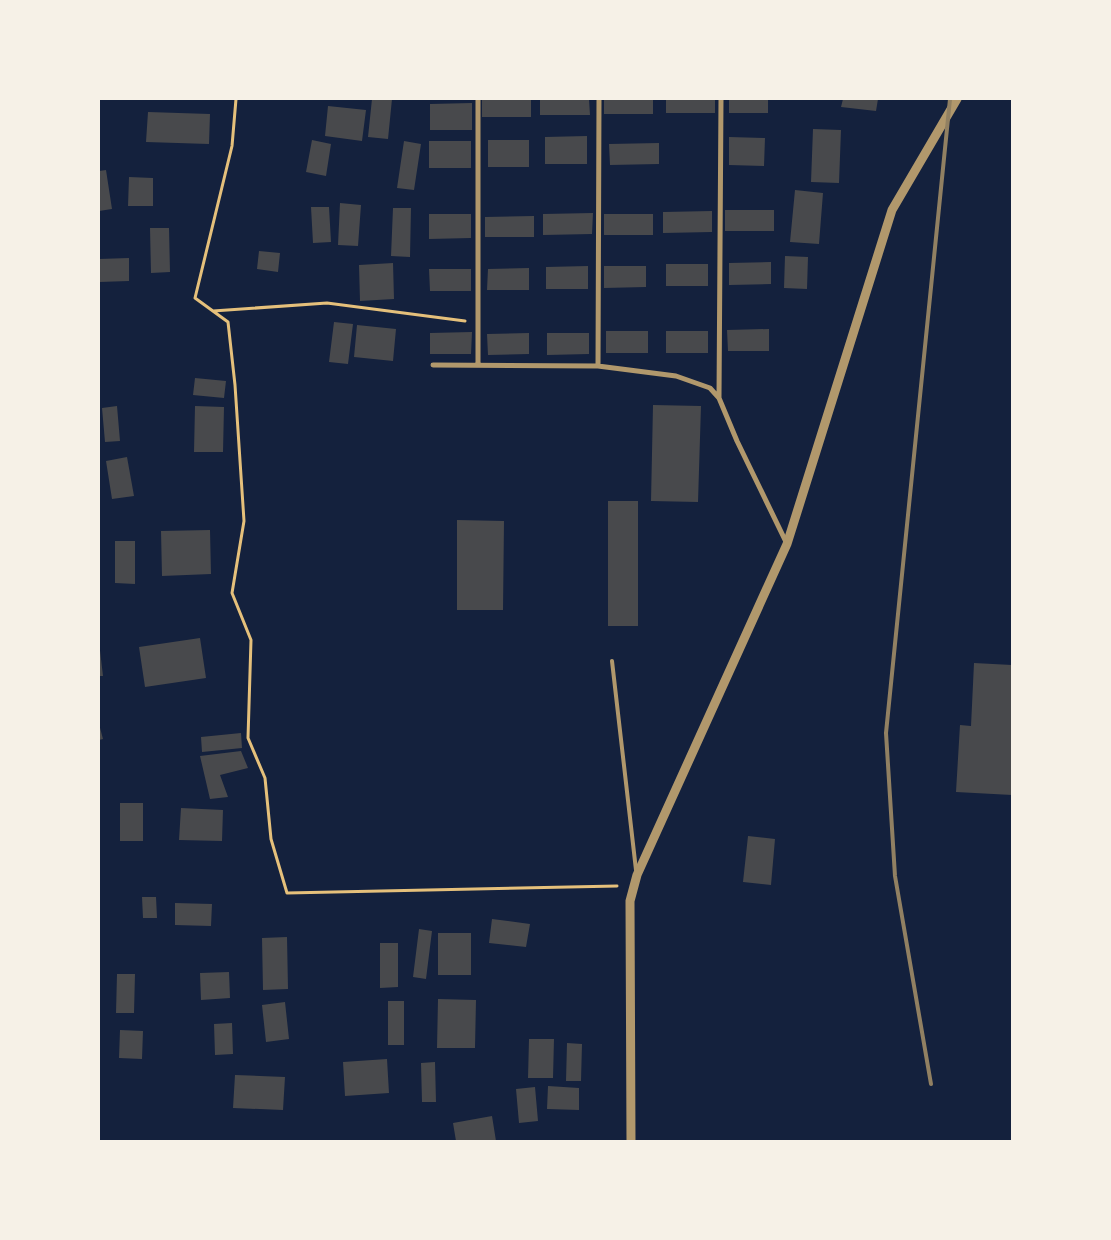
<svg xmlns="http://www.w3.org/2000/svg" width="1111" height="1240" viewBox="0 0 1111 1240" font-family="'IBM Plex Sans',sans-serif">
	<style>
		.building { fill: #48494c }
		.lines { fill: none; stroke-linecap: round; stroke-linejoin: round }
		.path { stroke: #e5c07b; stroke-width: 3 }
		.service { stroke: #b1986c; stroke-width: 4 }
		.minor { stroke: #b1986c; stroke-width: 5 }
		.tertiary { stroke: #b1986c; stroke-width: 9 }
		.rail { stroke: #918062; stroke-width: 4 }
	</style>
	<rect width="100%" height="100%" fill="#14213d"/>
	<!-- building -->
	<path class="building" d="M 372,99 L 392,99 L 388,139 L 368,137 Z
		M 482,99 L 531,99 L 531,117 L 482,117 Z
		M 540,99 L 589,99 L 590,115 L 540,115 Z
		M 604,99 L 653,99 L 653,114 L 604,114 Z
		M 666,99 L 715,99 L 715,113 L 666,113 Z
		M 729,99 L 768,99 L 768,113 L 729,113 Z
		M 843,99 L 878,99 L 876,111 L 841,107 Z
		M 472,103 L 472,130 L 430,130 L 430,104 Z
		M 328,106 L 366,110 L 362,141 L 325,136 Z
		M 148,112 L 210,114 L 209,144 L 146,142 Z
		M 813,129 L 841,130 L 839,183 L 811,182 Z
		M 587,136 L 587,164 L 545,164 L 545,137 Z
		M 729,137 L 765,138 L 764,166 L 729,165 Z
		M 312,140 L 331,144 L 326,176 L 306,172 Z
		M 488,140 L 529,140 L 529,167 L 488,167 Z
		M 404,141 L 421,144 L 414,190 L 397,188 Z
		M 429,141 L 471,141 L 471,168 L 429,168 Z
		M 659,143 L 659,164 L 610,165 L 609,144 Z
		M 106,170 L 112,209 L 99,211 L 99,171 Z
		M 129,177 L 153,178 L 153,206 L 128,206 Z
		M 795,190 L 823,193 L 819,244 L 790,242 Z
		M 340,203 L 361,205 L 358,246 L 338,245 Z
		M 311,207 L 329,207 L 331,242 L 313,243 Z
		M 393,208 L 411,208 L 410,257 L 391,256 Z
		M 725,210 L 774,210 L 774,231 L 725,231 Z
		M 712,211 L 712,232 L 663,233 L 663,212 Z
		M 593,213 L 592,234 L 543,235 L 543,214 Z
		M 429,214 L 471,214 L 471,238 L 429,239 Z
		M 604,214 L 653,214 L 653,235 L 604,235 Z
		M 534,216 L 534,237 L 485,237 L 485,217 Z
		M 150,228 L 169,228 L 170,272 L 151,273 Z
		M 259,251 L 280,253 L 278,272 L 257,269 Z
		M 785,256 L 808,257 L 807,289 L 784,288 Z
		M 129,258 L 129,281 L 99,282 L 99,259 Z
		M 771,262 L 771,284 L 729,285 L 729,263 Z
		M 393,263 L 394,299 L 360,301 L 359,265 Z
		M 666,264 L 708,264 L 708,286 L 666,286 Z
		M 588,266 L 588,289 L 546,289 L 546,267 Z
		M 604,266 L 646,266 L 646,287 L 604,288 Z
		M 529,268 L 529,290 L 487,290 L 488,269 Z
		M 429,269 L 471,269 L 471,291 L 430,291 Z
		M 334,322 L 353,324 L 348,364 L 329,362 Z
		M 357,325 L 396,329 L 393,361 L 354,357 Z
		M 769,329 L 769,351 L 728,351 L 727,330 Z
		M 606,331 L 648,331 L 648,353 L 606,353 Z
		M 666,331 L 708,331 L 708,353 L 666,353 Z
		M 472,332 L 471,354 L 430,354 L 430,333 Z
		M 529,333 L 529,354 L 488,355 L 487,334 Z
		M 547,333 L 589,333 L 589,354 L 547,355 Z
		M 195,378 L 226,381 L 224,398 L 193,395 Z
		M 653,405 L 701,406 L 698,502 L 651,501 Z
		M 117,406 L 120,441 L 105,442 L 102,408 Z
		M 195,406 L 224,407 L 223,452 L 194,452 Z
		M 127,457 L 134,496 L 112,499 L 106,461 Z
		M 608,501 L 638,501 L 638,626 L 608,626 Z
		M 457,520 L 504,521 L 503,610 L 457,610 Z
		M 210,530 L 211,574 L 162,576 L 161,531 Z
		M 115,541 L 135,541 L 135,584 L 115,583 Z
		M 200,638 L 206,678 L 145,687 L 139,647 Z
		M 99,642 L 103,676 L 99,676 Z
		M 974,663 L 1012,665 L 1012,795 L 956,792 L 960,725 L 971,726 Z
		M 99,724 L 103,739 L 99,740 Z
		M 241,733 L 242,748 L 202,752 L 201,737 Z
		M 241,751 L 248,768 L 220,775 L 228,797 L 210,799 L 200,756 Z
		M 120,803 L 143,803 L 143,841 L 120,841 Z
		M 181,808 L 223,810 L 222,841 L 179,840 Z
		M 748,836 L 775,839 L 771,885 L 743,882 Z
		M 142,897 L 156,897 L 157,918 L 143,918 Z
		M 175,903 L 212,904 L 211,926 L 175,925 Z
		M 492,919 L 530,924 L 526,947 L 489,943 Z
		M 419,929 L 432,931 L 426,979 L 413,977 Z
		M 438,933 L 471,933 L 471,975 L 438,975 Z
		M 287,937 L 288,989 L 263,990 L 262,938 Z
		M 380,943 L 398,943 L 398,987 L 380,988 Z
		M 229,972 L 230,998 L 201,1000 L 200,973 Z
		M 117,974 L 135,974 L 134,1013 L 116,1013 Z
		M 438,999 L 476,1000 L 475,1048 L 437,1048 Z
		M 388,1001 L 404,1001 L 404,1045 L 388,1045 Z
		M 285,1002 L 289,1039 L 266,1042 L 262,1005 Z
		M 232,1023 L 233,1054 L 215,1055 L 214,1024 Z
		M 120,1030 L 143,1031 L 142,1059 L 119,1058 Z
		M 529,1039 L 554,1039 L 553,1078 L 528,1078 Z
		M 567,1043 L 582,1044 L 581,1081 L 566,1081 Z
		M 387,1059 L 389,1093 L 345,1096 L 343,1062 Z
		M 435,1062 L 436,1102 L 422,1102 L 421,1063 Z
		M 235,1075 L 285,1077 L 283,1110 L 233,1108 Z
		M 548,1086 L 579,1088 L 579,1110 L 547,1109 Z
		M 535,1087 L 538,1121 L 519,1123 L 516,1089 Z
		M 492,1116 L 496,1141 L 456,1141 L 453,1123 Z"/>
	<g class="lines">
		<!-- path -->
		<path class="path" d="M 236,99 L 232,146 L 195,298 L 228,322 L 235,385 L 244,521 L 232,593 L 251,640 L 248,738 L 265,778 L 271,839 L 287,893 L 617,886
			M 213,311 L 327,303 L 465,321"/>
		<!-- service -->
		<path class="service" d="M 612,661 L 636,870"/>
		<!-- minor -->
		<path class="minor" d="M 433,365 L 598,366 L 676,376 L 710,388 L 719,398 L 737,441 L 787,544
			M 478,365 L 478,99
			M 598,366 L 599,99
			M 719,398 L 721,99"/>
		<!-- tertiary -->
		<path class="tertiary" d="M 631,1141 L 630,901 L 637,875 L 787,544 L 892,210 L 957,99"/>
		<!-- rail -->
		<path class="rail" d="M 931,1084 L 895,876 L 886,733 L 950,99"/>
	</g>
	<!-- border -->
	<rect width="1111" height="1240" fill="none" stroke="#f6f1e7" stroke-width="200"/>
</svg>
